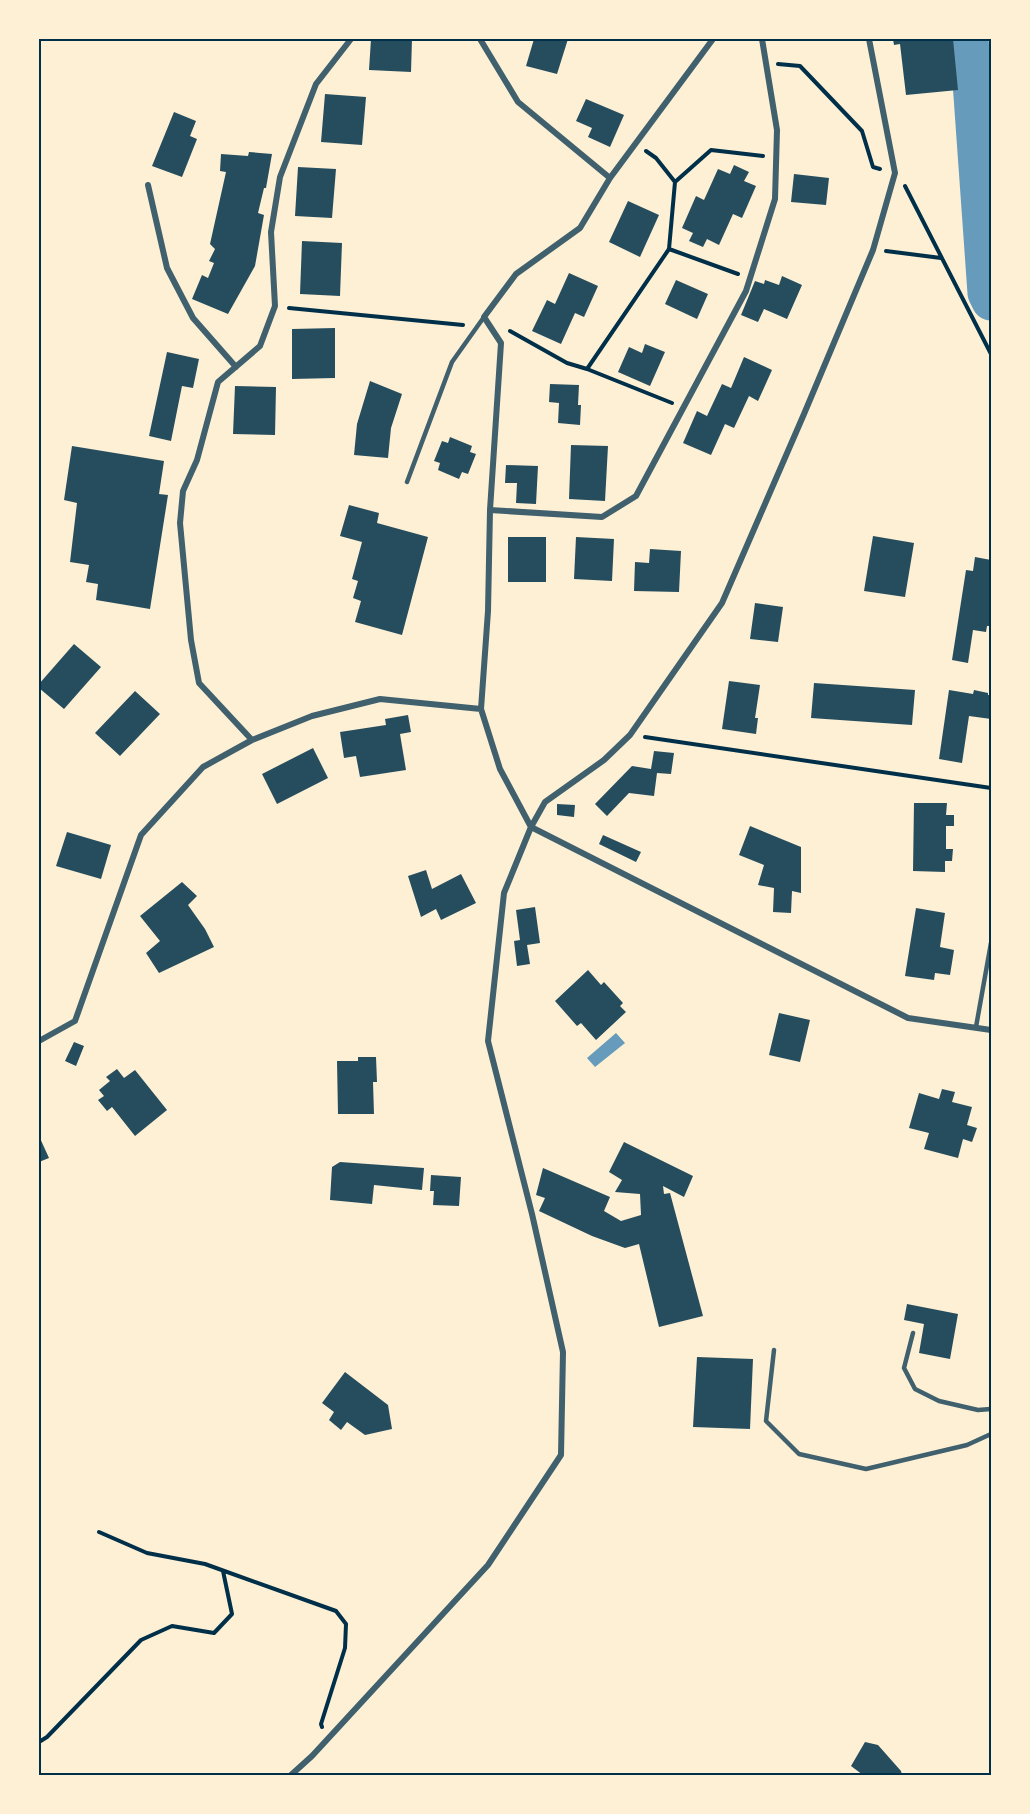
<svg xmlns="http://www.w3.org/2000/svg" width="1030" height="1814" viewBox="0 0 1030 1814" font-family="'PT Sans',sans-serif">
	<style>
		.water { fill: #669bbc }
		.lines { fill: none; stroke-linecap: round; stroke-linejoin: round }
		.river { stroke: #669bbc; stroke-width: 39 }
		.building { fill: #264d5e }
		.path { stroke: #003049; stroke-width: 4 }
		.service { stroke: #3f606c; stroke-width: 4.5 }
		.minor { stroke: #3f606c; stroke-width: 6 }
		.neatline { fill: none; stroke: #003049; stroke-width: 2 }
	</style>
	<rect width="100%" height="100%" fill="#fdf0d5"/>
	<!-- water -->
	<path class="water" d="M 616,1033 L 625,1043 L 595,1067 L 587,1058 Z"/>
	<g class="lines">
		<!-- river -->
		<path class="river" d="M 969,39 L 987,293 L 991,301"/>
	</g>
	<!-- building -->
	<path class="building" d="M 371,39 L 412,39 L 411,72 L 369,70 Z
		M 534,39 L 568,39 L 557,74 L 526,66 Z
		M 893,39 L 953,39 L 958,90 L 906,95 L 900,44 L 894,45 Z
		M 325,94 L 366,97 L 362,145 L 321,142 Z
		M 586,99 L 624,115 L 610,147 L 588,137 L 592,128 L 576,121 Z
		M 174,112 L 196,121 L 190,136 L 197,139 L 182,177 L 152,166 Z
		M 249,152 L 272,154 L 266,188 L 264,188 L 258,213 L 264,215 L 255,266 L 228,314 L 192,299 L 202,275 L 208,278 L 214,263 L 209,261 L 215,249 L 210,244 L 226,172 L 220,171 L 221,154 L 248,156 Z
		M 734,165 L 749,172 L 744,181 L 756,186 L 742,218 L 733,214 L 719,245 L 707,239 L 703,247 L 689,241 L 693,233 L 682,228 L 696,196 L 704,200 L 718,169 L 730,174 Z
		M 298,167 L 336,169 L 332,218 L 295,216 Z
		M 794,174 L 829,178 L 826,205 L 791,202 Z
		M 628,201 L 659,215 L 640,257 L 609,242 Z
		M 302,241 L 342,243 L 340,296 L 300,294 Z
		M 569,273 L 598,286 L 584,317 L 575,313 L 561,344 L 532,331 L 547,300 L 555,304 Z
		M 782,276 L 802,285 L 787,319 L 764,309 L 758,322 L 741,315 L 755,281 L 764,284 L 765,280 L 779,285 Z
		M 676,280 L 708,294 L 697,319 L 665,304 Z
		M 335,328 L 335,378 L 292,379 L 292,329 Z
		M 645,344 L 665,352 L 650,386 L 618,372 L 629,347 L 642,353 Z
		M 167,352 L 199,359 L 193,388 L 182,386 L 171,441 L 149,436 Z
		M 744,357 L 772,370 L 758,401 L 749,396 L 734,428 L 725,424 L 711,455 L 683,443 L 697,411 L 707,416 L 722,384 L 731,388 Z
		M 370,381 L 402,394 L 391,428 L 388,458 L 354,455 L 357,424 Z
		M 550,384 L 579,385 L 578,405 L 581,405 L 580,425 L 558,423 L 559,403 L 549,402 Z
		M 235,386 L 276,387 L 275,435 L 233,434 Z
		M 450,437 L 472,446 L 470,452 L 476,454 L 468,474 L 462,472 L 459,479 L 438,470 L 440,463 L 434,461 L 442,441 L 448,443 Z
		M 571,445 L 608,446 L 605,501 L 569,499 Z
		M 72,446 L 164,461 L 159,494 L 168,495 L 150,609 L 96,600 L 98,584 L 86,582 L 89,565 L 70,562 L 77,503 L 64,500 Z
		M 506,465 L 538,466 L 536,504 L 516,503 L 517,483 L 505,483 Z
		M 349,505 L 379,513 L 377,523 L 428,537 L 402,635 L 355,622 L 361,601 L 353,598 L 358,581 L 352,579 L 362,542 L 340,536 Z
		M 873,536 L 914,543 L 905,597 L 864,591 Z
		M 508,537 L 546,537 L 546,582 L 508,582 Z
		M 576,537 L 614,539 L 612,581 L 574,579 Z
		M 650,549 L 681,551 L 679,592 L 634,591 L 635,562 L 649,563 Z
		M 975,557 L 991,560 L 991,626 L 987,626 L 986,632 L 973,630 L 968,663 L 952,660 L 966,570 L 973,571 Z
		M 755,603 L 783,607 L 778,642 L 750,639 Z
		M 74,644 L 101,667 L 64,709 L 39,688 L 39,684 Z
		M 729,681 L 760,685 L 755,718 L 758,718 L 756,734 L 722,729 Z
		M 814,683 L 915,690 L 912,725 L 811,718 Z
		M 949,690 L 973,694 L 974,690 L 988,693 L 988,695 L 991,695 L 991,719 L 969,716 L 962,763 L 939,759 Z
		M 135,691 L 160,714 L 120,756 L 95,733 Z
		M 408,715 L 411,732 L 400,734 L 406,770 L 360,777 L 356,756 L 344,758 L 340,732 L 386,725 L 385,719 Z
		M 313,748 L 328,778 L 277,804 L 262,774 Z
		M 654,751 L 674,753 L 671,774 L 657,773 L 654,796 L 629,793 L 607,816 L 595,804 L 632,766 L 651,769 Z
		M 914,803 L 947,803 L 946,815 L 954,815 L 954,826 L 946,826 L 946,849 L 953,849 L 952,861 L 945,861 L 945,872 L 913,871 Z
		M 557,804 L 575,805 L 574,817 L 557,815 Z
		M 750,826 L 801,847 L 801,893 L 792,891 L 791,913 L 773,912 L 774,888 L 758,885 L 764,865 L 739,855 Z
		M 67,832 L 111,845 L 101,879 L 56,866 Z
		M 603,835 L 641,852 L 636,862 L 599,844 Z
		M 426,870 L 432,889 L 461,874 L 476,903 L 441,920 L 436,909 L 421,917 L 408,876 Z
		M 182,882 L 197,896 L 188,905 L 205,929 L 214,947 L 159,973 L 146,953 L 160,941 L 140,916 Z
		M 535,907 L 540,943 L 527,945 L 530,964 L 517,966 L 514,941 L 520,940 L 516,910 Z
		M 916,908 L 945,913 L 940,947 L 954,950 L 950,975 L 935,973 L 934,980 L 905,976 Z
		M 588,970 L 601,985 L 604,982 L 623,1003 L 620,1006 L 626,1012 L 596,1040 L 581,1023 L 577,1026 L 555,1001 Z
		M 779,1013 L 810,1020 L 800,1062 L 769,1055 Z
		M 74,1042 L 84,1046 L 76,1066 L 65,1061 Z
		M 358,1057 L 376,1057 L 377,1082 L 373,1082 L 374,1114 L 338,1114 L 337,1061 L 358,1061 Z
		M 117,1069 L 124,1078 L 135,1070 L 167,1110 L 135,1136 L 112,1107 L 107,1111 L 98,1100 L 104,1096 L 99,1090 L 110,1081 L 106,1077 Z
		M 942,1089 L 955,1092 L 952,1102 L 972,1107 L 967,1125 L 977,1128 L 972,1142 L 963,1139 L 958,1158 L 924,1149 L 929,1133 L 909,1128 L 919,1093 L 939,1099 Z
		M 39,1136 L 49,1158 L 39,1162 Z
		M 624,1142 L 693,1176 L 684,1197 L 663,1186 L 664,1194 L 670,1193 L 703,1316 L 659,1327 L 639,1244 L 625,1248 L 592,1236 L 539,1211 L 545,1198 L 536,1195 L 543,1168 L 610,1197 L 604,1211 L 621,1221 L 641,1215 L 640,1194 L 615,1192 L 622,1180 L 609,1172 Z
		M 340,1162 L 424,1168 L 422,1190 L 374,1185 L 372,1204 L 330,1200 L 332,1167 Z
		M 431,1175 L 461,1177 L 459,1206 L 433,1205 L 434,1191 L 430,1191 Z
		M 907,1304 L 958,1314 L 950,1359 L 919,1353 L 924,1324 L 904,1320 Z
		M 697,1357 L 753,1359 L 750,1429 L 693,1427 Z
		M 345,1372 L 388,1405 L 392,1429 L 365,1435 L 347,1422 L 341,1430 L 329,1420 L 334,1412 L 322,1403 Z
		M 865,1742 L 878,1745 L 901,1771 L 902,1775 L 863,1775 L 851,1766 Z"/>
	<g class="lines">
		<!-- path -->
		<path class="path" d="M 778,64 L 800,66 L 862,131 L 873,167 L 880,169
			M 646,151 L 656,158 L 675,182 L 669,249
			M 675,182 L 711,150 L 763,156
			M 905,186 L 991,354
			M 886,251 L 941,258
			M 289,308 L 463,325
			M 510,331 L 567,363 L 587,369 L 669,249 L 738,274
			M 587,369 L 672,403
			M 645,737 L 991,788
			M 99,1532 L 147,1553 L 205,1564 L 336,1611 L 346,1624 L 345,1648 L 321,1724 L 322,1727
			M 39,1742 L 47,1737 L 141,1640 L 172,1626 L 214,1633 L 232,1614 L 223,1571"/>
		<!-- service -->
		<path class="service" d="M 407,482 L 452,362 L 484,317
			M 976,1027 L 991,943
			M 913,1333 L 904,1368 L 915,1389 L 939,1401 L 978,1410 L 991,1409
			M 774,1350 L 766,1421 L 799,1454 L 866,1469 L 967,1445 L 991,1434"/>
		<!-- minor -->
		<path class="minor" d="M 480,39 L 518,102 L 610,178
			M 148,185 L 167,268 L 193,318 L 236,367
			M 490,510 L 602,517 L 636,496 L 746,291 L 775,199 L 777,130 L 762,39
			M 252,740 L 199,683 L 191,640 L 180,523 L 183,491 L 197,460 L 218,382 L 260,346 L 275,306 L 271,232 L 280,177 L 316,84 L 351,39
			M 531,827 L 500,769 L 481,709 L 488,611 L 490,510 L 501,343 L 484,317 L 516,274 L 580,228 L 610,178 L 713,39
			M 531,827 L 908,1018 L 991,1030
			M 39,1041 L 75,1021 L 141,835 L 203,767 L 252,740 L 312,716 L 380,699 L 481,709
			M 291,1775 L 312,1756 L 488,1565 L 561,1455 L 563,1352 L 532,1214 L 488,1041 L 504,893 L 531,827 L 545,802 L 604,760 L 630,735 L 722,603 L 804,414 L 873,250 L 895,173 L 869,39"/>
	</g>
	<!-- border -->
	<rect width="1030" height="1814" fill="none" stroke="#fdf0d5" stroke-width="81"/>
	<rect x="40" y="40" width="950" height="1734" class="neatline"/>
</svg>
